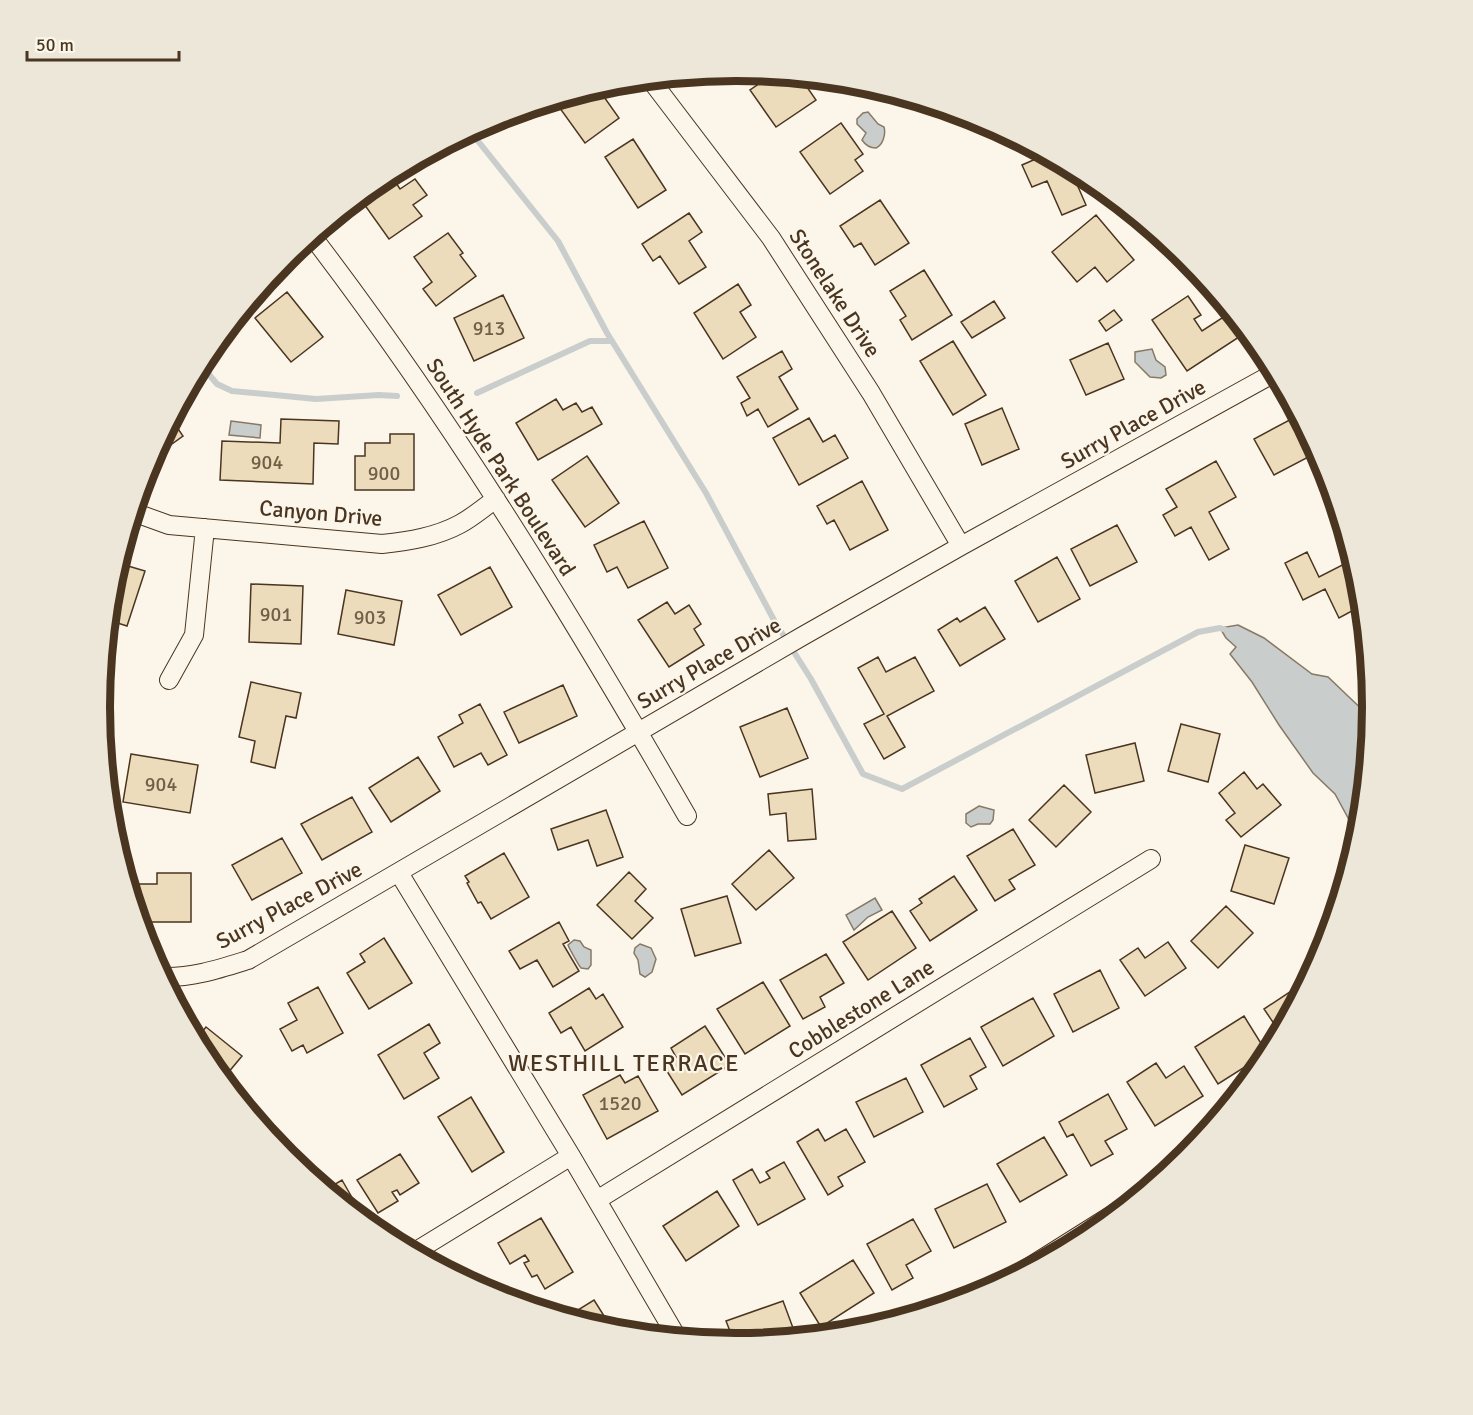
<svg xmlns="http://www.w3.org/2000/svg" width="1473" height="1415" viewBox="0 0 1473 1415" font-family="Signika,sans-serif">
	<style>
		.water { fill: #c9cecd; stroke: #887966; stroke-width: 1.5 }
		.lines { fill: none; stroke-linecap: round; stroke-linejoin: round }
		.stream { stroke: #c9cecd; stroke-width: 6 }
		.building { fill: #ecdcbc; stroke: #4a3520; stroke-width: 1.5 }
		.minor-casing { stroke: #4a3520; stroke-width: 20 }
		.minor { stroke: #fbf6e9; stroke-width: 18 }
		.labels { text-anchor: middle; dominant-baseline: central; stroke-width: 4.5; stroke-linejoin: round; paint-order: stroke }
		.number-label { font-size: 20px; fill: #725f47 }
		.street-label { font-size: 22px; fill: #4a3520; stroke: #fbf6e9 }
		.neighbourhood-label { font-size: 24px; letter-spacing: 1.5px; fill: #4a3520; stroke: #fbf6e9 }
		.rim { fill: none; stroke: #4a3520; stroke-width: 8 }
	</style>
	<rect width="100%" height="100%" fill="#fbf6e9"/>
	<!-- water -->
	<path class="water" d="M 868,112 L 878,124 L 884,127 C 886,134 883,145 876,148 C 870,148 866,146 862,140 L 866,133 L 857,124 L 857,119 L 863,113 Z
		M 1152,349 L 1156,360 L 1165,367 L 1166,375 L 1161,378 L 1150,377 L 1135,362 L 1135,352 Z
		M 231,421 L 261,425 L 260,438 L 229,435 Z
		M 1238,625 L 1264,638 L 1312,674 L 1328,677 L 1372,719 L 1359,838 L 1335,794 L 1313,773 L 1279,725 L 1252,682 L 1230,654 L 1236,647 L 1226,638 L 1220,628 Z
		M 979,806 L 994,810 L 993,820 L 990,824 L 978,824 L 971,827 L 966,823 L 966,814 Z
		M 875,898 L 882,910 L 868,917 L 854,930 L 846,915 Z
		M 574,940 L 580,941 L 584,947 L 591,950 L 591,965 L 588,969 L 581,968 C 579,966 569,948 568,945 Z
		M 640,944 L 651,948 L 656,959 L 652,972 L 645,977 L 640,974 L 638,960 L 634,953 L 635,948 Z"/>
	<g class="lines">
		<!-- stream -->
		<path class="stream" d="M 470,131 L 558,241 L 607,333 L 706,493 L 775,622 L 811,679 L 863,774 L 902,789 L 1198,632 L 1220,628 L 1226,630
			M 201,365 L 217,384 L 232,391 L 316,399 L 379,395 L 397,396
			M 477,393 L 590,341 L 612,341"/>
	</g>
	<!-- building -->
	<path class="building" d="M 752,72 L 800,77 L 816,100 L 776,127 L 750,90 L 760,83 Z
		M 597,87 L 619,118 L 585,143 L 554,100 Z
		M 841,123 L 863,154 L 855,160 L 863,171 L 830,194 L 800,152 Z
		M 633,139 L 666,190 L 638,208 L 605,157 Z
		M 1047,154 L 1069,166 L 1086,205 L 1062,215 L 1047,181 L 1032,187 L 1022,165 Z
		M 390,174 L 400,189 L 415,179 L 427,195 L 413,205 L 422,216 L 389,239 L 359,197 Z
		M 880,200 L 909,243 L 875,265 L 861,243 L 854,247 L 840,226 Z
		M 689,213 L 702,232 L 689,241 L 706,267 L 679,284 L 660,256 L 653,261 L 642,244 Z
		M 1096,215 L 1134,260 L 1107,282 L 1095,267 L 1077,282 L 1052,252 Z
		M 448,233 L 463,253 L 460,255 L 476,276 L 436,306 L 423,289 L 432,282 L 414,257 Z
		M 924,270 L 952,315 L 912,340 L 900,320 L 906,316 L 890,291 Z
		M 738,284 L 751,305 L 740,312 L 756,337 L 723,359 L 694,313 Z
		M 287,292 L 323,337 L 291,362 L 255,318 Z
		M 503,295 L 524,338 L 474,361 L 454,318 Z
		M 1188,296 L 1201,315 L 1194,319 L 1202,331 L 1225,316 L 1239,337 L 1187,371 L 1152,320 Z
		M 994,301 L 1005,318 L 972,338 L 961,322 Z
		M 1114,310 L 1122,320 L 1106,331 L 1099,321 Z
		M 953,341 L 986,395 L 953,415 L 920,361 Z
		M 1108,343 L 1124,379 L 1086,395 L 1070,360 Z
		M 782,351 L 792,369 L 779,377 L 798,409 L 768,427 L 758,409 L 747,416 L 741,403 L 750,398 L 737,377 Z
		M 556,399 L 563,410 L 576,403 L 582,412 L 592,407 L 602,424 L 538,460 L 516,423 Z
		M 1002,408 L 1019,449 L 982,465 L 965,424 Z
		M 1299,415 L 1318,452 L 1274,475 L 1254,439 Z
		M 809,418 L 823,442 L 835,435 L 848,458 L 799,485 L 773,438 Z
		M 281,419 L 339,421 L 338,444 L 314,443 L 313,484 L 220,480 L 222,441 L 280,443 Z
		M 172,420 L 183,436 L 151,459 Z
		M 390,434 L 414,434 L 414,490 L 355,490 L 355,456 L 365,456 L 365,443 L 390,443 Z
		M 587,456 L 619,503 L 585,527 L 552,480 Z
		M 1216,461 L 1236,497 L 1209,512 L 1229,549 L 1209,560 L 1191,527 L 1175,536 L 1163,515 L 1177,507 L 1166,489 Z
		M 862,481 L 888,530 L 850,550 L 834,520 L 827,524 L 817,506 Z
		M 644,521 L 668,568 L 628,588 L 617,567 L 607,572 L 594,545 Z
		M 1117,525 L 1137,562 L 1090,586 L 1071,549 Z
		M 1307,552 L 1319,577 L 1354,559 L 1361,584 L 1363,605 L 1339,618 L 1325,589 L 1303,600 L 1285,563 Z
		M 1057,557 L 1080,599 L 1038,622 L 1015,581 Z
		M 118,563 L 145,571 L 127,626 L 108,620 L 112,583 Z
		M 490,567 L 512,607 L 461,635 L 438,595 Z
		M 251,584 L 303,586 L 301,644 L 249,642 Z
		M 346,590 L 402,601 L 394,645 L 338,634 Z
		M 667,602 L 675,614 L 689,605 L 701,624 L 694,629 L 704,645 L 669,667 L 638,620 Z
		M 985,607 L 1005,639 L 960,666 L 938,630 L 957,618 L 960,622 Z
		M 878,657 L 886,672 L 915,657 L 934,691 L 887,716 L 905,747 L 884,759 L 864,724 L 884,714 L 858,668 Z
		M 251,682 L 301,693 L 296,718 L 286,716 L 275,768 L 251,762 L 255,741 L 239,737 Z
		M 563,685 L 577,716 L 519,743 L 504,712 Z
		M 100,702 L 110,720 L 101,724 L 100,707 Z
		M 480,704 L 507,755 L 488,765 L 481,753 L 454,767 L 438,737 L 463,723 L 459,715 Z
		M 787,708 L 808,758 L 760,777 L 740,727 Z
		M 1181,724 L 1220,734 L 1208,782 L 1168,771 Z
		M 1135,743 L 1144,781 L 1095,793 L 1086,755 Z
		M 131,754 L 198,765 L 190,813 L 123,802 Z
		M 418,757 L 440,791 L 391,822 L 369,788 Z
		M 1244,772 L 1257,789 L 1263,784 L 1281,805 L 1241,837 L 1226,820 L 1235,813 L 1219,793 Z
		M 1064,785 L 1091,812 L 1056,847 L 1029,820 Z
		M 812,789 L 816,839 L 788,841 L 786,813 L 770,815 L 768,794 Z
		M 352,797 L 372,832 L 322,860 L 301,824 Z
		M 606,810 L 623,857 L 597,866 L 588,840 L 558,850 L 551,829 Z
		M 1013,829 L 1035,865 L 1009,880 L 1015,889 L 995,901 L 967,856 Z
		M 282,838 L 302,873 L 252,900 L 232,865 Z
		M 1245,845 L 1289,858 L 1274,904 L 1231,891 Z
		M 769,850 L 794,878 L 756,910 L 732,884 Z
		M 504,853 L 529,897 L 491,919 L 481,902 L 478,903 L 467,883 L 469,882 L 465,876 Z
		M 629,872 L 646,889 L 635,901 L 653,918 L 632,939 L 597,905 Z
		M 157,873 L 191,873 L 191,922 L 139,922 L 132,899 L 132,884 L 157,884 Z
		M 954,876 L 977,910 L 930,941 L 910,911 L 922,903 L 919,899 Z
		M 727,896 L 741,943 L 695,956 L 681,909 Z
		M 1226,906 L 1253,933 L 1218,968 L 1191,941 Z
		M 892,911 L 916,948 L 868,980 L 843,942 Z
		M 559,922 L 569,941 L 563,944 L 579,971 L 553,987 L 537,960 L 520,969 L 509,951 Z
		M 384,938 L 412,983 L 369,1009 L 347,973 L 365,962 L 360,954 Z
		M 1168,942 L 1186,968 L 1145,996 L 1120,960 L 1138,948 L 1145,958 Z
		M 826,954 L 844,983 L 820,997 L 825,1007 L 803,1019 L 780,980 Z
		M 1100,970 L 1119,1008 L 1073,1032 L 1054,994 Z
		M 1311,978 L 1281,1034 L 1264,1009 Z
		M 763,982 L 790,1026 L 745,1054 L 717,1009 Z
		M 318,987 L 343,1033 L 307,1053 L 303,1045 L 292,1051 L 280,1029 L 297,1020 L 288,1003 Z
		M 589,988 L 596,999 L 603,994 L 623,1027 L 585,1051 L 571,1027 L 561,1033 L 549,1013 Z
		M 1033,998 L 1054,1036 L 1003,1066 L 981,1027 Z
		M 1244,1016 L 1267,1053 L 1218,1084 L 1195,1047 Z
		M 429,1024 L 440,1043 L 424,1053 L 439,1078 L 404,1099 L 378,1055 Z
		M 705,1026 L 730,1065 L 682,1095 L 663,1065 L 676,1057 L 671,1048 Z
		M 206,1027 L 242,1056 L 222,1080 L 207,1061 L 195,1040 Z
		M 970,1038 L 986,1067 L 970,1076 L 977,1089 L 944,1107 L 921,1065 Z
		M 1156,1063 L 1166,1078 L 1184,1066 L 1203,1096 L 1155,1126 L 1127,1082 Z
		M 620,1075 L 625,1083 L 638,1076 L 658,1111 L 607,1139 L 583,1095 Z
		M 906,1078 L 923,1112 L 874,1137 L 856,1102 Z
		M 1108,1094 L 1127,1129 L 1105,1141 L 1113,1154 L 1091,1166 L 1073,1134 L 1067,1137 L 1059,1122 Z
		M 471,1097 L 504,1152 L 472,1172 L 438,1117 Z
		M 818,1129 L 825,1141 L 846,1129 L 865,1162 L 838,1177 L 843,1186 L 828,1195 L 797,1142 Z
		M 1044,1137 L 1067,1175 L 1020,1202 L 997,1164 Z
		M 400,1154 L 419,1183 L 400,1195 L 397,1190 L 392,1192 L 398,1201 L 378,1213 L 357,1180 Z
		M 784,1162 L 805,1199 L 758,1225 L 733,1180 L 752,1169 L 760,1183 L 770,1178 L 766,1172 Z
		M 342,1180 L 366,1222 L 365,1222 L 325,1190 Z
		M 987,1184 L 1006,1222 L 954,1248 L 935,1209 Z
		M 717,1191 L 739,1226 L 686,1261 L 663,1226 Z
		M 541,1218 L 573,1272 L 545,1289 L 537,1275 L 532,1277 L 524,1263 L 529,1261 L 525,1255 L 510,1264 L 498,1243 Z
		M 913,1219 L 931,1251 L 906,1265 L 913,1278 L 892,1290 L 867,1244 Z
		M 853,1260 L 874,1293 L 821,1327 L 800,1293 Z
		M 594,1300 L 606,1319 L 594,1327 L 565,1318 Z
		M 783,1301 L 796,1336 L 788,1339 L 735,1344 L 726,1321 Z"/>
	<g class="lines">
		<!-- minor casing -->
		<g class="minor-casing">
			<path id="minor" d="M 650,79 L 771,238 L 871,393 L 961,546
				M 312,236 C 452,419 572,616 687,816
				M 133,512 L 169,525 L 382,544 C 409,541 436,537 460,524 C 473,517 484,507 496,499
				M 169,680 L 194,635 L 205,528
				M 399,873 L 571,1156 L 678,1339
				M 162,977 C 192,978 219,969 248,960 L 801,637 L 961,546 L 1276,372
				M 597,1200 L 1151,859
				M 413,1253 L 571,1156
				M 999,1286 L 1131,1203"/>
		</g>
		<!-- minor -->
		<use href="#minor" class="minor"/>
	</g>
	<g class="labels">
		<!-- number labels -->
		<g class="number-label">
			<text x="489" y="328">913</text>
			<text x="267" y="462">904</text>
			<text x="384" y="473">900</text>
			<text x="276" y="614">901</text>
			<text x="370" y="617">903</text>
			<text x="161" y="784">904</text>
			<text x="620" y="1103">1520</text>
		</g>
		<!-- street labels -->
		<g class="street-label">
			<text transform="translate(835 293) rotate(57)">Stonelake Drive</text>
			<text transform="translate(1133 424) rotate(-29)">Surry Place Drive</text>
			<text transform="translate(501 467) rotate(57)">South Hyde Park Boulevard</text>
			<text transform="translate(321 513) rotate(5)">Canyon Drive</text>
			<text transform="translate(709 663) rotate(-30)">Surry Place Drive</text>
			<text transform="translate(289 905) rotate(-28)">Surry Place Drive</text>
			<text transform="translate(861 1009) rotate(-32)">Cobblestone Lane</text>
		</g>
		<!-- neighbourhood labels -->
		<g class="neighbourhood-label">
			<text x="624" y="1063">WESTHILL TERRACE</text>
		</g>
	</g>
	<!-- crop -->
	<path d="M0 0H1473V1415H0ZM110 707a626 626 0 1 1 1252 0a626 626 0 1 1-1252 0Z" fill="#ede7d9" fill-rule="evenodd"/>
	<path class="rim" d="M110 707a626 626 0 1 1 1252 0a626 626 0 1 1-1252 0Z"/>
	<!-- scale -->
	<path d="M27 51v9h152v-9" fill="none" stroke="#4a3520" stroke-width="3"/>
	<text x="36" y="51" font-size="18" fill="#4a3520" stroke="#fbf6e9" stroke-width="4.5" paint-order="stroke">50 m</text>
</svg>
